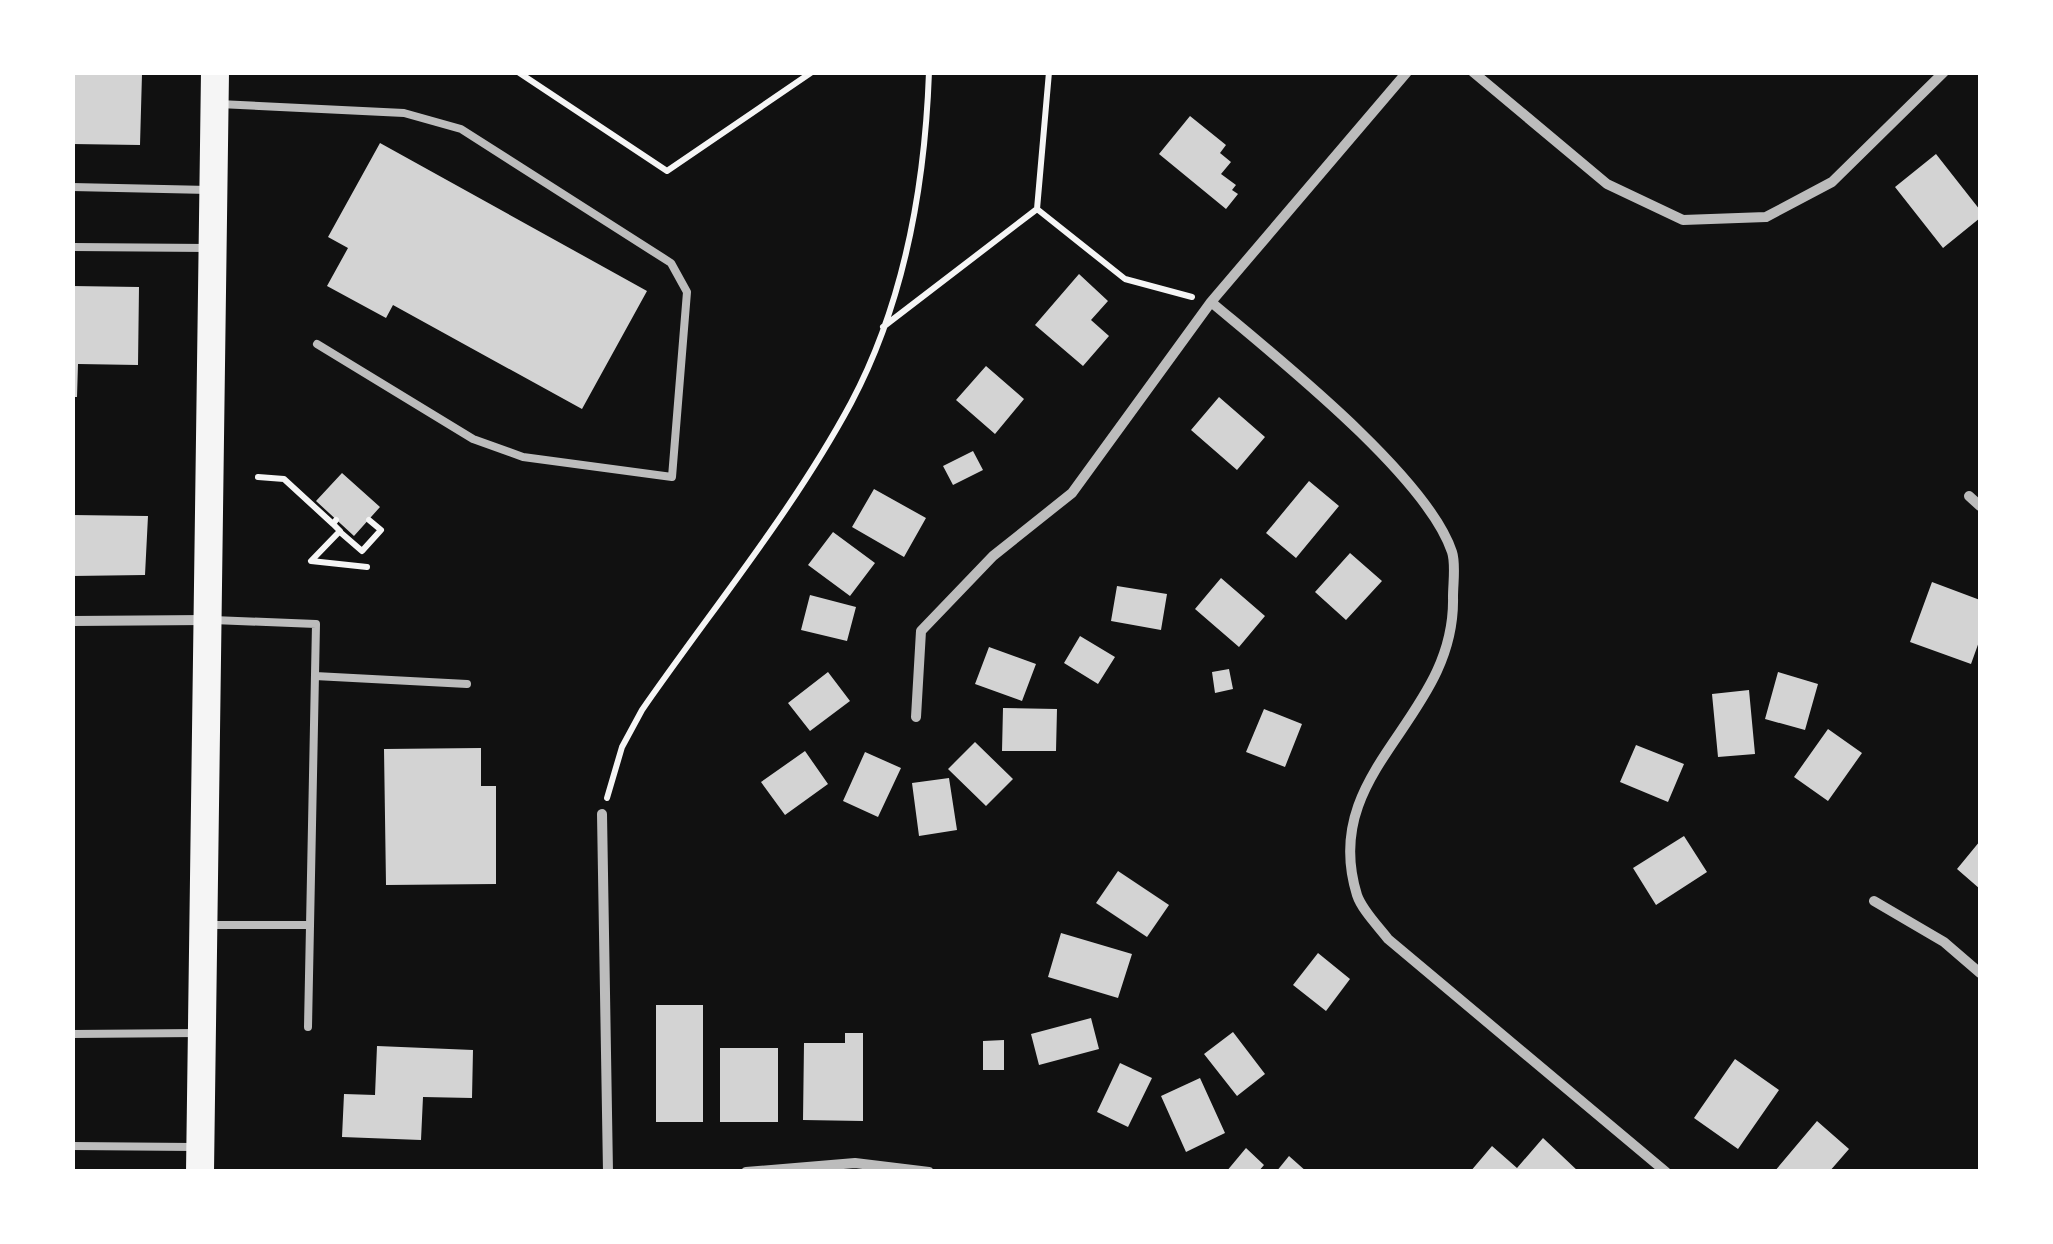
<svg xmlns="http://www.w3.org/2000/svg" width="2053" height="1244" viewBox="0 0 2053 1244" font-family="'Space Grotesk',sans-serif">
	<style>
		.building { fill: #d3d3d3 }
		.lines { fill: none; stroke-linecap: round; stroke-linejoin: round }
		.path { stroke: #f5f5f5; stroke-width: 6 }
		.service { stroke: #bcbcbc; stroke-width: 8 }
		.minor { stroke: #bcbcbc; stroke-width: 10 }
		.trunk { stroke: #f5f5f5; stroke-width: 28 }
	</style>
	<rect width="100%" height="100%" fill="#111"/>
	<!-- building -->
	<path class="building" d="M 72,73 L 142,74 L 140,145 L 72,144 Z
		M 1190,116 L 1226,145 L 1220,153 L 1231,162 L 1221,174 L 1236,185 L 1232,190 L 1238,194 L 1226,209 L 1159,154 Z
		M 380,143 L 647,291 L 582,409 L 393,305 L 386,318 L 327,286 L 348,248 L 328,237 Z
		M 1936,154 L 1980,210 L 1980,218 L 1943,248 L 1895,187 Z
		M 1079,274 L 1108,301 L 1091,320 L 1109,336 L 1083,366 L 1035,325 Z
		M 72,286 L 139,287 L 138,365 L 78,364 L 77,397 L 72,397 Z
		M 986,366 L 1024,399 L 995,434 L 956,400 Z
		M 1219,397 L 1265,437 L 1237,470 L 1191,430 Z
		M 973,451 L 983,470 L 953,485 L 943,466 Z
		M 342,473 L 380,507 L 354,536 L 316,501 Z
		M 1309,481 L 1339,506 L 1296,558 L 1266,533 Z
		M 874,489 L 926,518 L 904,557 L 852,527 Z
		M 72,515 L 148,516 L 145,575 L 72,576 Z
		M 833,532 L 875,563 L 850,596 L 808,565 Z
		M 1350,553 L 1382,581 L 1346,620 L 1315,592 Z
		M 1221,578 L 1265,616 L 1239,647 L 1195,609 Z
		M 1932,582 L 1980,600 L 1980,639 L 1971,664 L 1910,642 Z
		M 1117,586 L 1167,594 L 1161,630 L 1111,621 Z
		M 810,595 L 856,607 L 847,641 L 801,630 Z
		M 1080,636 L 1115,657 L 1098,684 L 1064,663 Z
		M 989,647 L 1036,664 L 1022,701 L 975,684 Z
		M 1229,669 L 1233,689 L 1215,693 L 1212,672 Z
		M 828,672 L 850,701 L 810,731 L 788,703 Z
		M 1778,672 L 1818,684 L 1805,730 L 1765,719 Z
		M 1749,690 L 1755,754 L 1718,757 L 1712,694 Z
		M 1003,708 L 1057,709 L 1056,751 L 1002,751 Z
		M 1264,709 L 1302,724 L 1285,767 L 1246,752 Z
		M 1828,729 L 1862,753 L 1828,801 L 1794,777 Z
		M 975,742 L 1013,779 L 986,806 L 948,769 Z
		M 1636,745 L 1684,764 L 1668,802 L 1620,782 Z
		M 481,748 L 481,786 L 496,786 L 496,884 L 386,885 L 384,749 Z
		M 805,751 L 828,784 L 785,815 L 761,782 Z
		M 865,752 L 901,768 L 878,817 L 843,801 Z
		M 949,778 L 957,830 L 919,836 L 912,783 Z
		M 1684,836 L 1707,872 L 1656,905 L 1633,868 Z
		M 1980,841 L 1980,889 L 1957,869 Z
		M 1118,871 L 1169,905 L 1147,937 L 1096,903 Z
		M 1061,933 L 1132,954 L 1118,998 L 1048,977 Z
		M 1318,953 L 1350,979 L 1326,1011 L 1293,985 Z
		M 656,1005 L 703,1005 L 703,1122 L 656,1122 Z
		M 1091,1018 L 1099,1049 L 1039,1065 L 1031,1034 Z
		M 1233,1032 L 1265,1074 L 1237,1096 L 1204,1054 Z
		M 845,1033 L 863,1033 L 863,1121 L 803,1120 L 804,1043 L 845,1043 Z
		M 1004,1040 L 1004,1070 L 983,1070 L 983,1041 Z
		M 377,1046 L 473,1050 L 472,1098 L 423,1097 L 421,1140 L 342,1137 L 344,1094 L 375,1095 Z
		M 720,1048 L 778,1048 L 778,1122 L 720,1122 Z
		M 1735,1059 L 1779,1090 L 1738,1149 L 1694,1118 Z
		M 1120,1063 L 1152,1078 L 1128,1127 L 1097,1112 Z
		M 1200,1078 L 1225,1133 L 1186,1152 L 1161,1096 Z
		M 1817,1121 L 1849,1149 L 1829,1172 L 1774,1172 Z
		M 1543,1138 L 1579,1172 L 1470,1172 L 1492,1146 L 1517,1168 Z
		M 1246,1148 L 1264,1165 L 1258,1172 L 1226,1172 Z
		M 1289,1156 L 1307,1172 L 1276,1172 Z"/>
	<g class="lines">
		<!-- path -->
		<path class="path" d="M 518,72 L 667,171 L 812,72
			M 1049,72 L 1037,209 L 1125,279 L 1192,297
			M 883,327 L 1037,209
			M 258,477 L 284,479 L 333,524 L 336,520
			M 333,524 L 340,531 L 311,561 L 367,567
			M 340,532 L 362,551 L 381,530 L 369,520
			M 607,798 L 622,747 L 642,710 C 712,609 793,511 851,403 C 904,303 925,184 929,72"/>
		<!-- service -->
		<path class="service" d="M 219,104 L 404,113 L 461,129 L 671,263 L 687,292 L 672,477 L 523,457 L 473,439 L 317,344
			M 72,187 L 209,190
			M 72,247 L 208,248
			M 213,620 L 316,624 L 308,1027
			M 315,676 L 467,684
			M 210,925 L 310,925
			M 72,1034 L 198,1033
			M 72,1146 L 193,1147"/>
		<!-- minor -->
		<path class="minor" d="M 1473,72 L 1607,184 L 1683,220 L 1766,217 L 1832,182 L 1944,72
			M 1211,302 C 1274,355 1427,476 1452,552 C 1456,564 1453,583 1453,597 C 1456,720 1318,769 1357,895 C 1362,910 1378,926 1388,939 L 1666,1172
			M 1969,496 L 1980,506
			M 72,621 L 206,620
			M 916,717 L 921,631 L 993,556 L 1072,493 L 1211,302 L 1407,72
			M 602,814 L 608,1172
			M 1874,901 L 1944,942 L 1980,973
			M 746,1172 L 855,1163 L 929,1172"/>
		<!-- trunk -->
		<path class="trunk" d="M 200,1172 L 215,72"/>
	</g>
	<!-- border -->
	<rect width="2053" height="1244" fill="none" stroke="#ffffff" stroke-width="150"/>
</svg>
